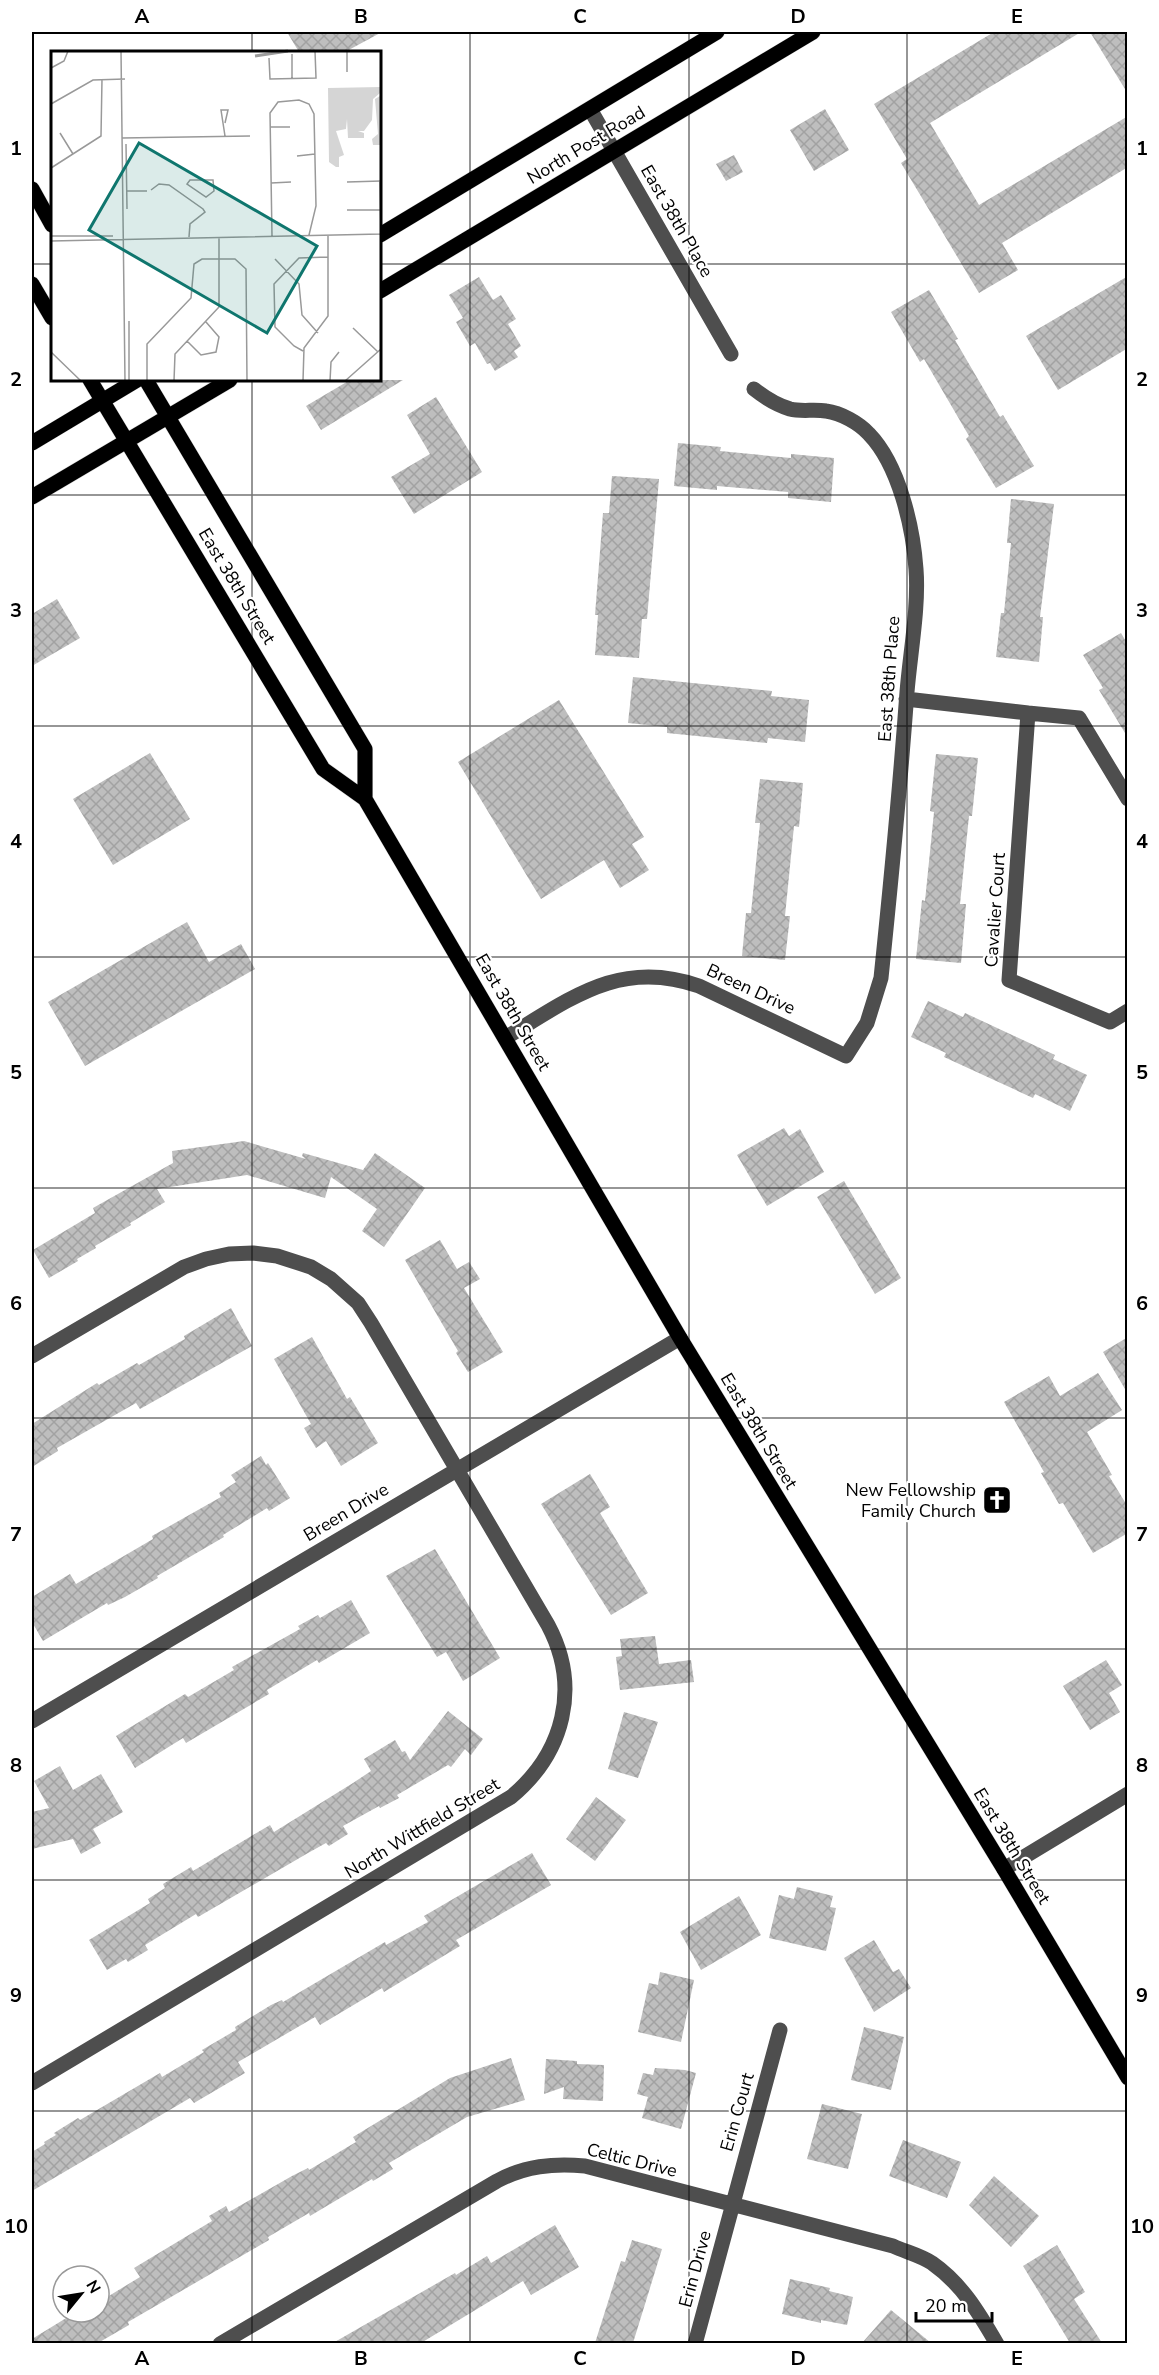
<svg xmlns="http://www.w3.org/2000/svg" width="1159" height="2375" viewBox="0 0 1159 2375" font-family="'Nunito Sans',sans-serif">
	<style>
		.building { fill: url(#building-cross-hatch) }
		.lines { fill: none; stroke-linecap: round; stroke-linejoin: round }
		.major-casing { stroke: #dbdbdb; stroke-width: 16 }
		.minor { stroke: #4e4e4e; stroke-width: 15 }
		.major { stroke: #000; stroke-width: 15 }
		.grid { fill: none; stroke: #000; stroke-width: 1.5; stroke-opacity: 0.55 }
		.labels { text-anchor: middle; dominant-baseline: central; stroke-width: 4.5; stroke-linejoin: round; paint-order: stroke }
		.street-label { font-size: 18px; fill: #000; stroke: #fff }
		.poi-label { font-size: 18px; fill: #000; stroke: #fff; text-anchor: end }
		.inset-river { fill: none; stroke: #9c9c9c; stroke-width: 3 }
		.inset-road { fill: none; stroke: #999; stroke-width: 1.5 }
		.view { fill: #0f766e; fill-opacity: 0.15; stroke: #0f766e; stroke-width: 3 }
		.inset-edge { fill: none; stroke: #000; stroke-width: 3 }
		.neatline { fill: none; stroke: #000; stroke-width: 2 }
		.grid-label { font-size: 20px; text-anchor: middle; font-weight: bold; fill: #000 }
	</style>
	<defs>
		<pattern id="building-cross-hatch" width="8" height="8" patternUnits="userSpaceOnUse" patternTransform="scale(1.5)"><rect width="8" height="8" fill="#bebebe"/><path d="M0 0l8 8M0 8l8-8" fill="none" stroke="#a2a2a2"/></pattern>
	</defs>
	<rect width="100%" height="100%" fill="#fff"/>
	<!-- building -->
	<path class="building" d="M 287,32 L 382,32 L 345,52 L 299,52 Z
		M 994,32 L 1081,32 L 930,123 L 979,205 L 1128,116 L 1128,167 L 1002,243 L 1018,270 L 979,293 L 901,163 L 907,159 L 874,104 Z
		M 1090,32 L 1128,32 L 1128,94 Z
		M 825,109 L 849,150 L 814,171 L 790,130 Z
		M 734,155 L 743,172 L 726,181 L 716,164 Z
		M 1128,276 L 1128,348 L 1058,390 L 1026,336 Z
		M 479,277 L 493,300 L 501,295 L 516,319 L 508,324 L 521,346 L 514,351 L 518,357 L 495,371 L 490,363 L 487,364 L 475,343 L 470,346 L 456,322 L 463,318 L 449,295 Z
		M 929,290 L 958,339 L 955,340 L 1000,417 L 1003,415 L 1034,466 L 996,488 L 966,439 L 969,436 L 924,359 L 920,362 L 891,312 Z
		M 350,380 L 403,380 L 321,430 L 306,406 Z
		M 436,397 L 482,472 L 414,514 L 391,477 L 430,454 L 407,415 Z
		M 678,443 L 721,447 L 720,451 L 791,458 L 791,454 L 834,458 L 831,502 L 788,498 L 788,492 L 717,486 L 717,490 L 674,486 Z
		M 612,476 L 659,479 L 647,619 L 642,619 L 639,658 L 595,655 L 598,615 L 595,615 L 603,513 L 609,513 Z
		M 1011,499 L 1054,504 L 1040,617 L 1043,617 L 1039,662 L 996,657 L 1001,613 L 1004,613 L 1011,543 L 1007,543 Z
		M 57,599 L 80,638 L 32,666 L 32,614 Z
		M 1121,633 L 1128,645 L 1128,738 L 1099,690 L 1103,688 L 1083,655 Z
		M 633,677 L 772,691 L 771,696 L 809,700 L 805,742 L 768,738 L 767,743 L 667,733 L 667,727 L 628,723 Z
		M 559,700 L 644,837 L 632,844 L 649,870 L 620,888 L 604,860 L 541,899 L 458,762 Z
		M 150,753 L 190,819 L 113,865 L 73,799 Z
		M 936,754 L 978,758 L 972,816 L 969,816 L 960,904 L 966,904 L 961,963 L 916,959 L 922,900 L 925,901 L 934,812 L 930,811 Z
		M 760,779 L 803,783 L 799,827 L 794,826 L 785,916 L 790,916 L 785,960 L 742,956 L 746,913 L 751,913 L 760,823 L 755,823 Z
		M 187,922 L 209,962 L 241,944 L 255,969 L 85,1066 L 48,1002 Z
		M 928,1001 L 963,1017 L 965,1013 L 1055,1055 L 1053,1059 L 1087,1075 L 1070,1111 L 1035,1094 L 1033,1098 L 944,1057 L 946,1053 L 911,1037 Z
		M 784,1128 L 789,1136 L 800,1129 L 824,1172 L 767,1206 L 737,1155 Z
		M 244,1141 L 306,1159 L 302,1156 L 303,1153 L 363,1170 L 375,1153 L 425,1188 L 384,1247 L 362,1231 L 377,1209 L 331,1177 L 325,1198 L 247,1175 L 157,1189 L 165,1202 L 130,1223 L 131,1225 L 95,1246 L 96,1248 L 77,1259 L 78,1261 L 49,1278 L 33,1250 L 95,1213 L 93,1208 L 173,1163 L 172,1151 Z
		M 844,1181 L 901,1278 L 875,1294 L 817,1197 Z
		M 440,1240 L 457,1269 L 469,1262 L 480,1279 L 464,1288 L 503,1352 L 468,1372 L 456,1353 L 458,1351 L 405,1260 Z
		M 231,1308 L 252,1346 L 140,1409 L 136,1403 L 57,1448 L 58,1451 L 32,1467 L 32,1424 L 97,1383 L 99,1385 L 137,1363 L 139,1365 L 185,1339 L 184,1336 Z
		M 312,1337 L 347,1399 L 350,1397 L 378,1443 L 341,1466 L 326,1441 L 316,1448 L 304,1428 L 311,1424 L 274,1359 Z
		M 1128,1337 L 1128,1394 L 1103,1352 Z
		M 1098,1373 L 1122,1410 L 1087,1432 L 1112,1475 L 1109,1476 L 1128,1507 L 1128,1533 L 1093,1553 L 1063,1503 L 1059,1504 L 1041,1473 L 1044,1472 L 1004,1402 L 1049,1376 L 1060,1396 Z
		M 261,1456 L 266,1465 L 268,1463 L 290,1498 L 269,1511 L 267,1508 L 223,1535 L 224,1537 L 157,1576 L 158,1578 L 125,1597 L 108,1605 L 107,1603 L 43,1641 L 32,1622 L 32,1597 L 70,1574 L 76,1584 L 153,1539 L 152,1536 L 221,1497 L 219,1493 L 236,1482 L 231,1475 Z
		M 590,1474 L 610,1507 L 600,1513 L 648,1593 L 611,1615 L 541,1504 Z
		M 435,1549 L 500,1658 L 463,1681 L 446,1652 L 437,1657 L 386,1576 Z
		M 351,1600 L 370,1633 L 319,1663 L 317,1660 L 267,1690 L 269,1694 L 186,1743 L 183,1738 L 135,1768 L 116,1736 L 185,1694 L 188,1697 L 234,1670 L 232,1667 L 300,1629 L 298,1626 L 318,1615 L 320,1618 Z
		M 655,1636 L 659,1664 L 691,1660 L 694,1682 L 620,1690 L 616,1657 L 622,1656 L 620,1639 Z
		M 1106,1660 L 1122,1685 L 1109,1693 L 1120,1712 L 1090,1730 L 1063,1686 Z
		M 448,1711 L 483,1739 L 471,1755 L 465,1749 L 451,1767 L 448,1765 L 397,1795 L 399,1798 L 380,1808 L 379,1806 L 343,1826 L 348,1834 L 329,1846 L 326,1843 L 308,1853 L 198,1917 L 196,1914 L 145,1945 L 148,1950 L 128,1962 L 126,1959 L 107,1970 L 89,1940 L 150,1903 L 148,1899 L 165,1888 L 163,1884 L 191,1867 L 193,1871 L 270,1825 L 274,1832 L 353,1783 L 371,1771 L 364,1759 L 395,1740 L 402,1752 L 405,1751 L 410,1760 Z
		M 624,1712 L 658,1722 L 638,1778 L 608,1769 Z
		M 60,1766 L 73,1790 L 101,1774 L 123,1812 L 93,1829 L 101,1843 L 81,1854 L 73,1839 L 32,1849 L 32,1812 L 49,1808 L 34,1781 Z
		M 596,1797 L 626,1820 L 595,1861 L 566,1839 Z
		M 532,1853 L 551,1885 L 456,1940 L 460,1946 L 384,1992 L 382,1988 L 320,2025 L 315,2017 L 238,2062 L 245,2073 L 194,2103 L 190,2098 L 32,2191 L 32,2152 L 45,2144 L 44,2142 L 56,2135 L 54,2133 L 78,2118 L 80,2120 L 160,2073 L 162,2077 L 204,2052 L 202,2050 L 236,2030 L 235,2027 L 271,2005 L 282,2000 L 283,2002 L 385,1942 L 386,1945 L 428,1922 L 424,1916 Z
		M 797,1887 L 833,1896 L 830,1907 L 836,1908 L 826,1951 L 769,1938 L 779,1895 L 794,1899 Z
		M 739,1896 L 761,1935 L 701,1970 L 680,1932 Z
		M 874,1940 L 893,1972 L 899,1969 L 911,1988 L 874,2012 L 844,1958 Z
		M 660,1972 L 694,1980 L 681,2042 L 638,2032 L 649,1983 L 658,1985 Z
		M 864,2027 L 904,2037 L 891,2090 L 851,2080 Z
		M 511,2058 L 525,2100 L 467,2117 L 389,2163 L 393,2169 L 373,2181 L 372,2179 L 310,2216 L 309,2213 L 268,2237 L 269,2240 L 128,2322 L 129,2325 L 98,2343 L 32,2343 L 32,2339 L 76,2312 L 99,2312 L 99,2302 L 140,2277 L 134,2268 L 212,2221 L 209,2216 L 226,2206 L 229,2212 L 292,2176 L 308,2168 L 309,2170 L 356,2142 L 353,2137 L 450,2078 Z
		M 546,2059 L 577,2061 L 577,2064 L 604,2065 L 603,2101 L 563,2099 L 564,2087 L 544,2094 Z
		M 655,2068 L 685,2070 L 696,2073 L 681,2129 L 642,2118 L 648,2097 L 637,2094 L 643,2073 L 653,2075 Z
		M 822,2104 L 862,2114 L 848,2169 L 807,2159 Z
		M 903,2140 L 961,2162 L 947,2198 L 889,2176 Z
		M 994,2176 L 1039,2216 L 1011,2247 L 969,2205 Z
		M 555,2225 L 579,2267 L 531,2295 L 523,2281 L 421,2343 L 333,2343 L 455,2273 L 456,2275 L 487,2256 L 491,2263 Z
		M 632,2240 L 662,2249 L 633,2343 L 595,2343 L 621,2261 L 625,2262 Z
		M 1057,2245 L 1085,2292 L 1074,2299 L 1102,2343 L 1070,2343 L 1023,2266 Z
		M 790,2279 L 830,2288 L 829,2291 L 853,2297 L 847,2325 L 821,2320 L 821,2323 L 782,2314 Z
		M 891,2310 L 931,2343 L 862,2343 Z"/>
	<g class="lines">
		<!-- major casing -->
		<g class="major-casing">
			<path id="major" d="M 32,189 L 52,225
				M 380,235 L 717,32
				M 32,284 L 52,318
				M 380,291 L 813,32
				M 90,380 L 323,769 L 365,799 L 680,1338 L 1004,1869 L 1128,2078
				M 146,380 L 365,749 L 365,799
				M 32,443 L 137,380
				M 32,497 L 230,380"/>
		</g>
		<!-- minor -->
		<path class="minor" d="M 590,109 L 731,354
			M 906,699 L 1028,713
			M 1128,799 L 1079,718 L 1028,713 L 1009,980 L 1110,1022 L 1128,1011
			M 505,1038 C 570,999 620,958 699,986 L 846,1056 L 867,1023 L 881,978 C 891,882 900,787 907,692 C 910,654 919,607 916,569 C 913,527 899,465 869,434 C 859,423 841,413 826,411 C 814,409 801,412 790,409 C 777,405 764,397 754,389
			M 32,1356 L 184,1267 L 206,1259 L 229,1254 L 253,1253 L 277,1256 L 311,1267 L 331,1279 L 358,1303 L 371,1323 L 548,1625 C 581,1687 564,1753 511,1797 L 32,2083
			M 32,1721 L 680,1338
			M 1004,1869 L 1128,1794
			M 220,2344 L 497,2181 C 525,2166 553,2163 585,2166 L 893,2246 C 906,2252 920,2255 932,2263 C 962,2284 979,2313 997,2344
			M 695,2344 L 780,2030"/>
		<!-- major -->
		<use href="#major" class="major"/>
	</g>
	<!-- grid -->
	<path class="grid" d="M 252,32 L 252,52M 470,32 L 470,2344M 689,32 L 689,2344M 907,32 L 907,2344M 32,264 L 52,264M 380,264 L 1128,264M 252,380 L 252,2344M 32,495 L 1128,495M 32,726 L 1128,726M 32,957 L 1128,957M 32,1188 L 1128,1188M 32,1418 L 1128,1418M 32,1649 L 1128,1649M 32,1880 L 1128,1880M 32,2111 L 1128,2111"/>
	<!-- icons -->
	<defs>
		<g id="church-square" transform="scale(1.5)"><rect x="-9" y="-9" width="18" height="18" rx="4" fill="#000" stroke="#fff"/><path d="M-1.2-6h2.4v3.5h3.3v2.4h-3.3V6h-2.4V-.1h-3.3v-2.4h3.3Z" fill="#fff"/></g>
	</defs>
	<g fill-rule="evenodd">
		<use href="#church-square" x="997" y="1500"/>
	</g>
	<g class="labels">
		<!-- street labels -->
		<g class="street-label">
			<text transform="translate(586 145) rotate(-31)">North Post Road</text>
			<text transform="translate(677 221) rotate(60)">East 38th Place</text>
			<text transform="translate(237 586) rotate(59)">East 38th Street</text>
			<text transform="translate(889 679) rotate(-86)">East 38th Place</text>
			<text transform="translate(995 910) rotate(-86)">Cavalier Court</text>
			<text transform="translate(751 989) rotate(25)">Breen Drive</text>
			<text transform="translate(513 1012) rotate(60)">East 38th Street</text>
			<text transform="translate(759 1431) rotate(59)">East 38th Street</text>
			<text transform="translate(346 1512) rotate(-31)">Breen Drive</text>
			<text transform="translate(422 1828) rotate(-31)">North Wittfield Street</text>
			<text transform="translate(1012 1846) rotate(59)">East 38th Street</text>
			<text transform="translate(737 2112) rotate(-74)">Erin Court</text>
			<text transform="translate(632 2160) rotate(14)">Celtic Drive</text>
			<text transform="translate(695 2269) rotate(-75)">Erin Drive</text>
		</g>
		<!-- poi labels -->
		<g class="poi-label">
			<text x="976" y="1490">New Fellowship<tspan x="976" dy="21">Family Church</tspan></text>
		</g>
	</g>
	<!-- overview -->
	<g transform="translate(51 51)">
		<rect width="330" height="330" fill="#fff"/>
		<path d="M 330,36 L 329,42 L 322,48 L 321,69 L 313,80 L 307,80 L 313,82 L 313,87 L 297,87 L 296,68 L 295,78 L 285,80 L 293,104 L 288,106 L 288,116 L 285,116 L 278,111 L 277,37 ZM 329,45 L 330,94 L 322,94 L 321,88 L 327,83 L 324,48 Z" fill="#d5d5d5"/>
		<path class="inset-river" d="M 204,5 L 237,0"/>
		<path class="inset-road" d="M 70,0 L 74,330M 296,0 L 296,21M 241,3 L 241,28M 218,7 L 219,28 L 265,27 L 264,0M 0,17 L 13,10 L 17,0M 0,53 L 42,29 L 74,28M 174,72 L 177,59 L 170,59 L 174,85M 219,76 L 239,76M 9,82 L 22,103M 71,87 L 199,85M 75,93 L 76,158M 246,105 L 264,103M 0,117 L 50,85 L 51,28M 139,129 L 162,129 L 163,140 L 155,146 L 136,133 ZM 329,130 L 330,183M 296,131 L 330,130M 220,132 L 240,131M 100,139 L 108,133 L 118,134 L 152,158 L 154,161 L 139,173 L 138,186M 75,140 L 96,140M 296,159 L 329,159M 0,185 L 62,185M 221,185 L 219,62 L 227,51 L 248,49 L 258,53 L 263,63 L 265,155 L 258,184M 0,190 L 330,183M 224,208 L 248,233 L 251,264 L 267,282M 78,270 L 78,330M 302,277 L 327,301M 136,290 L 150,304 L 165,301 L 168,286 L 155,271M 252,300 L 243,295 L 224,276 L 223,233 L 248,207 L 277,206M 0,301 L 30,330M 96,330 L 96,293 L 140,247 L 143,213 L 151,208 L 184,208 L 195,218 L 196,330M 123,330 L 124,303 L 168,256 L 168,186M 252,330 L 253,297 L 277,265 L 277,184M 279,330 L 280,311 L 288,301M 294,330 L 330,298"/>
		<path class="view" d="M 88,92 L 266,195 L 216,282 L 38,179 Z"/>
		<rect width="330" height="330" class="inset-edge"/>
	</g>
	<!-- border -->
	<rect width="1159" height="2375" fill="none" stroke="#ffffff" stroke-width="66"/>
	<!-- north arrow -->
	<g transform="translate(81 2294) rotate(60)"><circle r="28" fill="#ffffff" stroke="#999999" stroke-width="1.5"/>
	<path d="M0-4.5L10 22L0 15L-10 22Z" fill="#000000"/>
	<text y="-9" font-size="16" font-weight="bold" text-anchor="middle" fill="#000000">N</text>
	</g>
	<!-- scale -->
	<path d="M916 2312v9h76v-9" fill="none" stroke="#000000" stroke-width="3"/>
	<text x="925" y="2312" font-size="18" fill="#000000" stroke="#ffffff" stroke-width="4.5" paint-order="stroke">20 m</text>
	<rect x="33" y="33" width="1093" height="2309" class="neatline"/>
	<g class="grid-label">
		<text x="142" y="23">A</text>
		<text x="361" y="23">B</text>
		<text x="580" y="23">C</text>
		<text x="798" y="23">D</text>
		<text x="1017" y="23">E</text>
		<text x="16" y="155">1</text>
		<text x="1142" y="155">1</text>
		<text x="16" y="386">2</text>
		<text x="1142" y="386">2</text>
		<text x="16" y="617">3</text>
		<text x="1142" y="617">3</text>
		<text x="16" y="848">4</text>
		<text x="1142" y="848">4</text>
		<text x="16" y="1079">5</text>
		<text x="1142" y="1079">5</text>
		<text x="16" y="1310">6</text>
		<text x="1142" y="1310">6</text>
		<text x="16" y="1541">7</text>
		<text x="1142" y="1541">7</text>
		<text x="16" y="1772">8</text>
		<text x="1142" y="1772">8</text>
		<text x="16" y="2002">9</text>
		<text x="1142" y="2002">9</text>
		<text x="16" y="2233">10</text>
		<text x="1142" y="2233">10</text>
		<text x="142" y="2365">A</text>
		<text x="361" y="2365">B</text>
		<text x="580" y="2365">C</text>
		<text x="798" y="2365">D</text>
		<text x="1017" y="2365">E</text>
	</g>
</svg>
